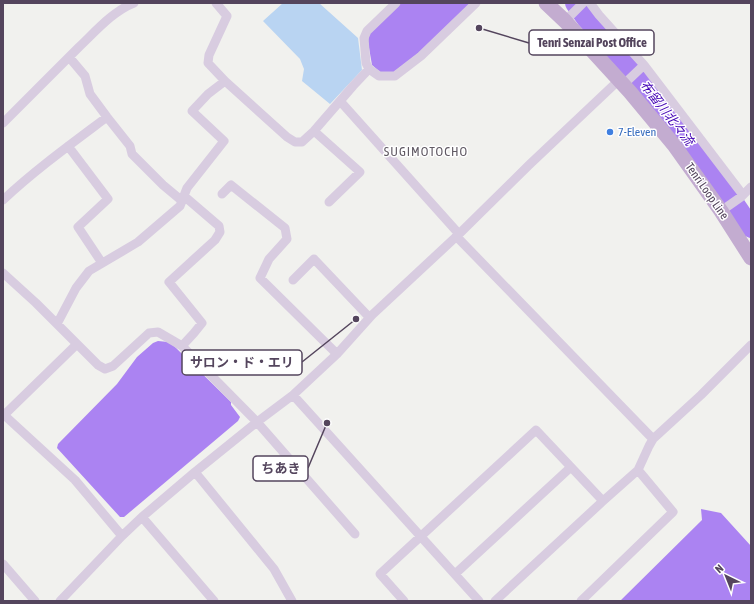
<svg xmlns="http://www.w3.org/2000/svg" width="754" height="604" viewBox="0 0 754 604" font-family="'Asap Condensed','Noto Sans JP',sans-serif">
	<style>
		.green { fill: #b9d4f2 }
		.water { fill: #ab83f2 }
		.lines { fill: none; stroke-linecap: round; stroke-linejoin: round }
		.river { stroke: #ab83f2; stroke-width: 20 }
		.minor { stroke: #d8cce0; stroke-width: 9 }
		.primary { stroke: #c3acd0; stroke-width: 15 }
		.shop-dot { fill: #3f7fe0; stroke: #fff; stroke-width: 1.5 }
		.labels { text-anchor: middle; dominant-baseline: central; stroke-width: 3; stroke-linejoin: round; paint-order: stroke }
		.shop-label { font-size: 12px; fill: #366cbe; stroke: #fff; text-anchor: start }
		.street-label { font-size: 12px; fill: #54455d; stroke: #fff }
		.water-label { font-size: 13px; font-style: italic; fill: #4202b4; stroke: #fff }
		.neighbourhood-label { font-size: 13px; letter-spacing: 1px; fill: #615a64; stroke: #fff }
		.leader { fill: none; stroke: #54455d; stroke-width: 1.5 }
		.callout-dot { fill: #54455d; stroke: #fff; stroke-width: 1.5 }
		.callout { fill: #fff; stroke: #54455d; stroke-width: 1.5 }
		.callout-label { font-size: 13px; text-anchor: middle; font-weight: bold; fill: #54455d }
	</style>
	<rect width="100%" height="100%" fill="#f1f1ee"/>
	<!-- green -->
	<path class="green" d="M 283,3 L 319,3 L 358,38 L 362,70 L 330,104 L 302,81 L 304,69 L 300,59 L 263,21 Z"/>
	<!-- water -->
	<path class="water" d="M 400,3 L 471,3 L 420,52 L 394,72 L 380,72 L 372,65 L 368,42 L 369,34 Z
		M 158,341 L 168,342 L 174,346 L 231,402 L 231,405 L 240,417 L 238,421 L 124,517 L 120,517 L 57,448 L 58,444 L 117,384 L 137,357 L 153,343 Z
		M 701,509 L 721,513 L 751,546 L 751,601 L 620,601 L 702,520 Z"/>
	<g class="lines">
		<!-- river -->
		<path class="river" d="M 575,3 L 586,18 L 651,91 L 693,145 L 726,191 L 751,228"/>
		<!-- minor -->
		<path class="minor" d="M 216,3 L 227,16 L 209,55 L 208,63 L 225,81 L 287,137 L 295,142 L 302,142 L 314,131 L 353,86 L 369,69 L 379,76 L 395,76 L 421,56 L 476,3
			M 590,3 L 599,15 L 644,65 L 743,195
			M 565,21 L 583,3
			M 69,57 L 85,76 L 90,94 L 107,117 L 130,146 L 132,154 L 163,185 L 181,200
			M 369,69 L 366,63 L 364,38 L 367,31 L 396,3
			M 623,85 L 644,65
			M 340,101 L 459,234
			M 3,123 C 28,98 54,72 79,47 C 95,32 113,11 134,3
			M 314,131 L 360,172 L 329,202
			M 68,146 L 108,199 L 78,227 L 102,263
			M 222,194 L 231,185 L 285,228 L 287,239 L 269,259 L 260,278 L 337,354
			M 3,200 C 35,170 71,144 107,117
			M 721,211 L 741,197 L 751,187
			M 456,236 L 653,439
			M 3,273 L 36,303 L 98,365 L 105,369 L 113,366 L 149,333 L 158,332 L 182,346 L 257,422 L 355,534
			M 293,280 L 314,259 L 369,317
			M 57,324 L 76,288 L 89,271 L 138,242 L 180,206 L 187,188 L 224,141 L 192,111 L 208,94 L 225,81
			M 182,346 L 194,333 L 202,323 L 169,282 L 215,240 L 220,232 L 219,226 L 184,196
			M 293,395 L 479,601
			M 3,414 L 75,480 L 122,536
			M 3,416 L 77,344
			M 195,472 L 274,569 L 292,601
			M 142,517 L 214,601
			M 3,564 L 35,601
			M 455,574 L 571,467
			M 60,601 L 122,536 L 142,517 L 195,472 L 257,422 L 293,395 L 337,354 L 372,315 L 459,234 L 529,165 L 619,80
			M 404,601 L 380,574 L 536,430 L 603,501
			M 495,601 L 603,501 L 638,470 L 649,446 L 653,439 L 701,395 L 751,345
			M 581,601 L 673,512 L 638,470"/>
		<!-- primary -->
		<path class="primary" d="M 546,3 L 565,21 L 630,92 L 674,145 L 721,211 L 751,258"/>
	</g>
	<!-- markers -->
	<circle class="shop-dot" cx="610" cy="132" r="4"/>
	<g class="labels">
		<!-- shop labels -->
		<g class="shop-label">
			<text x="618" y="132">7-Eleven</text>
		</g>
		<!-- street labels -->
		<g class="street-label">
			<text transform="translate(707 191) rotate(55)">Tenri Loop Line</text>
		</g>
		<!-- water labels -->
		<g class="water-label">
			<text transform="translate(667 113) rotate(52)">布留川北々流</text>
		</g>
		<!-- neighbourhood labels -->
		<g class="neighbourhood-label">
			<text x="426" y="151">SUGIMOTOCHO</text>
		</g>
	</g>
	<!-- callouts -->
	<path class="leader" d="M479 28L529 43M356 319L302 362M327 423L308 468"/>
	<g class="callout-dot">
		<circle cx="479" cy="28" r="4"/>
		<circle cx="356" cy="319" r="4"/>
		<circle cx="327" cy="423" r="4"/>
	</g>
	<g class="callout">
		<rect x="529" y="30" width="125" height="25" rx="4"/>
		<rect x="182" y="350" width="120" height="25" rx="4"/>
		<rect x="253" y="456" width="55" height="25" rx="4"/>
	</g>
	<g class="callout-label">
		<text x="592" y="47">Tenri Senzai Post Office</text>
		<text x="242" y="367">サロン・ド・エリ</text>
		<text x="281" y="473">ちあき</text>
	</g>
	<!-- border -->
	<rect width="754" height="604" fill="none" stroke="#54455d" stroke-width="8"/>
	<!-- north arrow -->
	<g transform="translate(726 576) rotate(317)" stroke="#ffffff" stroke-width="3" paint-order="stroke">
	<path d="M0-3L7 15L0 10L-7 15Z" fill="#54455d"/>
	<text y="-6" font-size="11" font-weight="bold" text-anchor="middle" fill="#54455d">N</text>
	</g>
</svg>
